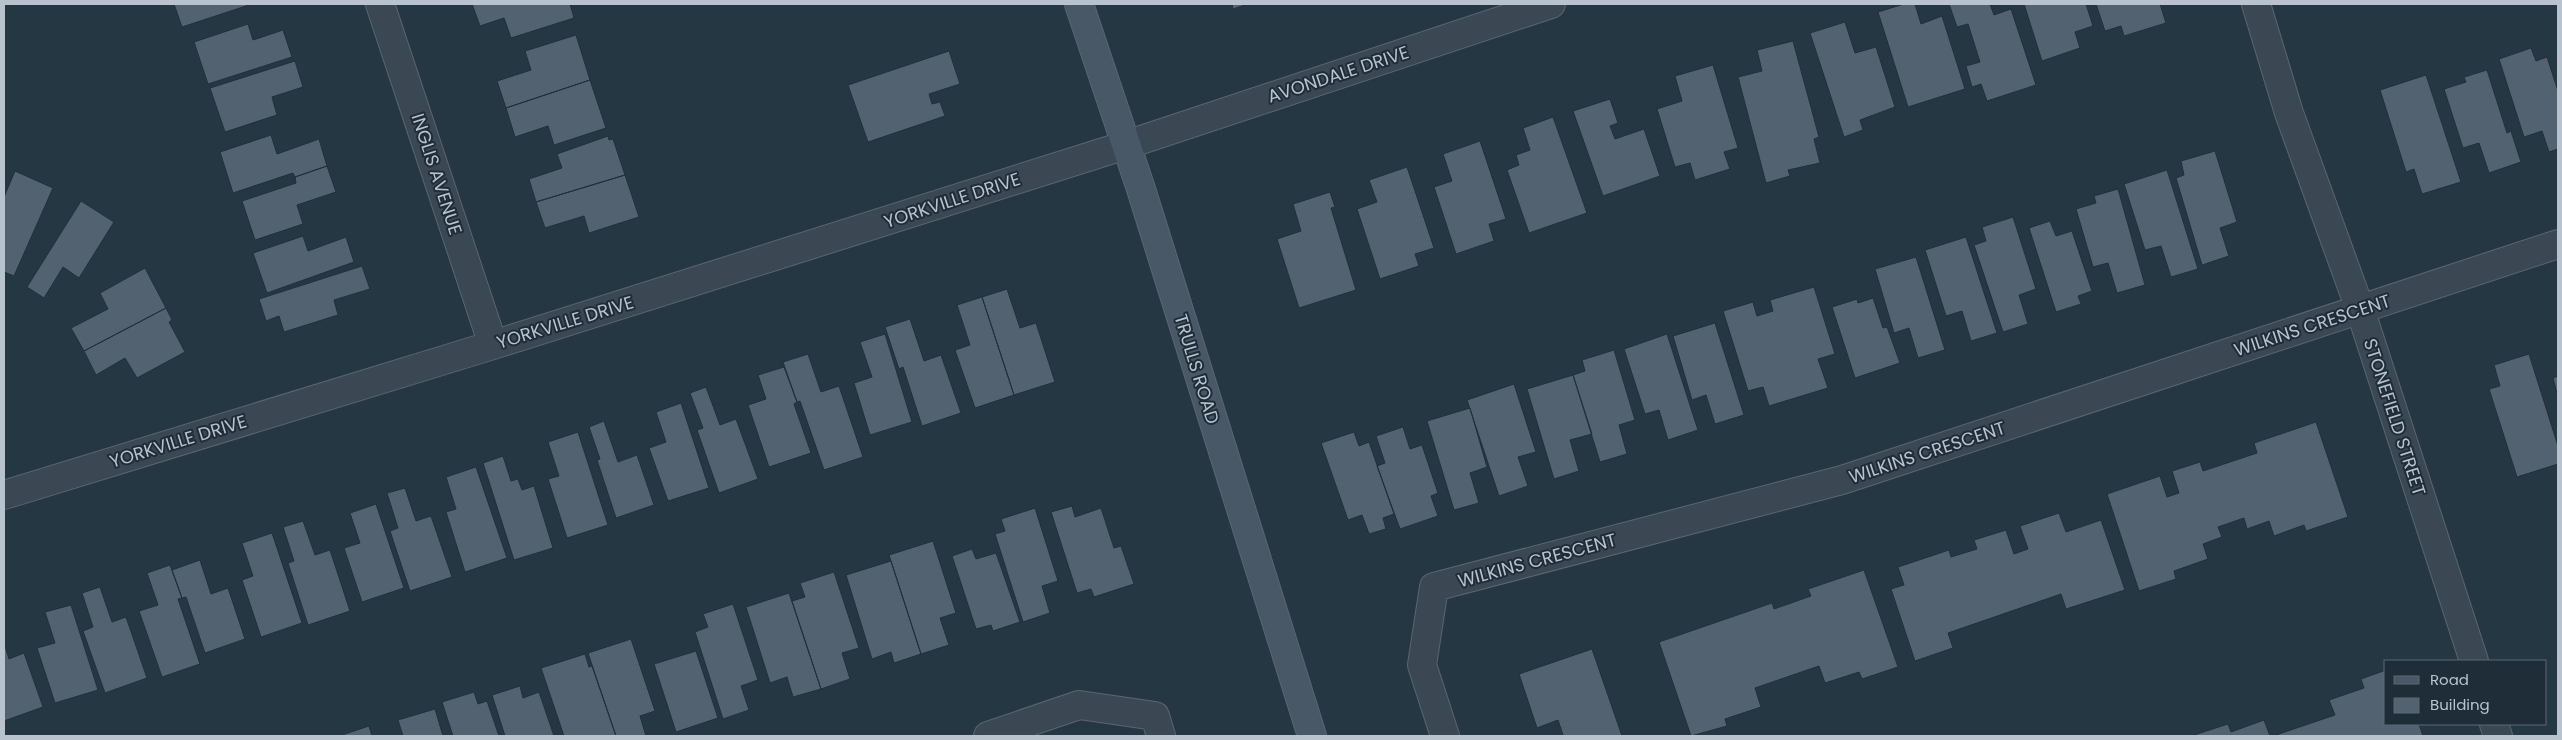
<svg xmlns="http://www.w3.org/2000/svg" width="2562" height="740" viewBox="0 0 2562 740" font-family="Poppins,sans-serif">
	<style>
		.building { fill: #526271; stroke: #222f3b }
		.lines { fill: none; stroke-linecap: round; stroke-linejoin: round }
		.street-casing { stroke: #5a6671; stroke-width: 30 }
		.secondary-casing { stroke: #5a6671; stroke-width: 30 }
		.street { stroke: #3b4854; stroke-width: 28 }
		.secondary { stroke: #495867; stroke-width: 28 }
		.labels { text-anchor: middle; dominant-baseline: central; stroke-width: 4; stroke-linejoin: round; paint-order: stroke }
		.street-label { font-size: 18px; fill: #b9c3cd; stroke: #1f2d39 }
	</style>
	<rect width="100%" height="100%" fill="#263744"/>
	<!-- building -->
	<path class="building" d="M 174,4 L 252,4 L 182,27 Z
		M 472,4 L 570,4 L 574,18 L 511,38 L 504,18 L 480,26 Z
		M 1232,4 L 1248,4 L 1233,9 Z
		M 1904,4 L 1915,4 L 1921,24 L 1942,16 L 1965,89 L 1908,107 L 1878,12 Z
		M 1949,4 L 1990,4 L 1994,15 L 2011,9 L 2036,85 L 1987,101 L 1981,84 L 1972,87 L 1966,66 L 1980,62 L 1968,24 L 1957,27 Z
		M 2024,4 L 2086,4 L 2093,26 L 2075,32 L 2080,48 L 2042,61 Z
		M 2096,4 L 2160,4 L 2166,23 L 2124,36 L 2121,26 L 2105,31 Z
		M 1845,22 L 1855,53 L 1876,47 L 1895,107 L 1860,120 L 1863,130 L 1844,137 L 1810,33 Z
		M 248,24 L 253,40 L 283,30 L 292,57 L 208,84 L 194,42 Z
		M 576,35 L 590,80 L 506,108 L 497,81 L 531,70 L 525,51 Z
		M 1793,41 L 1819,137 L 1814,139 L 1820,163 L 1788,170 L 1790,176 L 1766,183 L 1738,77 L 1762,71 L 1757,50 Z
		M 2531,48 L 2536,61 L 2547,57 L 2558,91 L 2558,149 L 2549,152 L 2542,131 L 2524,137 L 2499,59 Z
		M 949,51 L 960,84 L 929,94 L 932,104 L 940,102 L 945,116 L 868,142 L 848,85 Z
		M 295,61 L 303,87 L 272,97 L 277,115 L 225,132 L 210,88 Z
		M 1713,65 L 1738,148 L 1724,152 L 1730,169 L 1695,180 L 1690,163 L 1675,167 L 1657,109 L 1682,101 L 1675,76 Z
		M 2487,70 L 2507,133 L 2511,131 L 2521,162 L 2489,173 L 2479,143 L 2463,148 L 2444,89 L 2466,82 L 2464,77 Z
		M 2426,75 L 2461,182 L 2422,194 L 2414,169 L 2406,172 L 2380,90 Z
		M 590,80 L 606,128 L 554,145 L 548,126 L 515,137 L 506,108 Z
		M 1610,99 L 1618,123 L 1610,126 L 1615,139 L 1644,129 L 1660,176 L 1603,196 L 1573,111 Z
		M 1553,117 L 1587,213 L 1529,233 L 1507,170 L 1519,165 L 1516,155 L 1530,150 L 1523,128 Z
		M 271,135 L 277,154 L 319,139 L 327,166 L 295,177 L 293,173 L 233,193 L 220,152 Z
		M 608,136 L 609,140 L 613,139 L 625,175 L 536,202 L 529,179 L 562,168 L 557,154 Z
		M 1480,141 L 1506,219 L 1489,224 L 1494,241 L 1456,254 L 1434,187 L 1452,181 L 1443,154 Z
		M 2215,151 L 2237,222 L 2220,228 L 2229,256 L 2202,265 L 2176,178 L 2184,175 L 2181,161 Z
		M 327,166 L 336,192 L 297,205 L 303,224 L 255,240 L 242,201 L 296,183 L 295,177 Z
		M 1407,167 L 1434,248 L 1415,254 L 1419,266 L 1380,279 L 1357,209 L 1377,202 L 1369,180 Z
		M 2167,170 L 2198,269 L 2171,277 L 2161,246 L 2145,250 L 2124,184 Z
		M 15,171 L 53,188 L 14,276 L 4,272 L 4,197 Z
		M 625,175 L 639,217 L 589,233 L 584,216 L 545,228 L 536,202 Z
		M 2118,189 L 2145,285 L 2117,293 L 2108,263 L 2093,267 L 2076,209 L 2096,203 L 2094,196 Z
		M 1330,192 L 1335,207 L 1331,208 L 1356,290 L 1299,308 L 1277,239 L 1301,231 L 1293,204 Z
		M 81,201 L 114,222 L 79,278 L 63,267 L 44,298 L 27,287 Z
		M 2013,217 L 2036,289 L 2019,295 L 2028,324 L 2003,332 L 1974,245 L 1986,241 L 1982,227 Z
		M 2050,221 L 2056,236 L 2072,231 L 2092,291 L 2078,296 L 2081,304 L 2056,312 L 2029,228 Z
		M 303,236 L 308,251 L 346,237 L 354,262 L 267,293 L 253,253 Z
		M 1966,237 L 1997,333 L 1971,341 L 1962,311 L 1946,316 L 1925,250 Z
		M 1916,257 L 1945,350 L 1918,358 L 1909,328 L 1894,333 L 1875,269 Z
		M 362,266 L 370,289 L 334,300 L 338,315 L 284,332 L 279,316 L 266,321 L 259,299 Z
		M 145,268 L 166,308 L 84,351 L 71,328 L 108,309 L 100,293 Z
		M 1814,287 L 1835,354 L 1818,359 L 1828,388 L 1769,406 L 1763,387 L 1748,391 L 1723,311 L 1753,302 L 1757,316 L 1773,311 L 1770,300 Z
		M 1007,289 L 1020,328 L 1036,323 L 1055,382 L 1014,395 L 982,297 Z
		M 982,297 L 1014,395 L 975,408 L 955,350 L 970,345 L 957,305 Z
		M 1873,298 L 1883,328 L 1887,327 L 1900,363 L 1855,378 L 1832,307 L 1857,299 L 1858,303 Z
		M 166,308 L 172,320 L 169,322 L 185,352 L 137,378 L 125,358 L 96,375 L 84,351 Z
		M 910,319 L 924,361 L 941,355 L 961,413 L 922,426 L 903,367 L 899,369 L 885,327 Z
		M 1715,323 L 1744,415 L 1715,424 L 1706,395 L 1692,400 L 1673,336 Z
		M 885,334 L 912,422 L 870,435 L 854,383 L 872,377 L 860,342 Z
		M 1667,334 L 1698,430 L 1668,440 L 1659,410 L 1645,414 L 1624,349 Z
		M 1614,350 L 1635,420 L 1619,425 L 1627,454 L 1600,462 L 1573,375 L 1585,371 L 1582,360 Z
		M 808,354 L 821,392 L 839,386 L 863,457 L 824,470 L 800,401 L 797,402 L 783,362 Z
		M 2529,354 L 2558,446 L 2558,464 L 2517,477 L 2489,389 L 2500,386 L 2494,365 Z
		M 784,367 L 797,402 L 794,404 L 811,453 L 769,467 L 748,405 L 766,399 L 758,375 Z
		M 1573,375 L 1592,434 L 1570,440 L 1579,471 L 1554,479 L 1527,389 Z
		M 2558,376 L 2558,397 L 2553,378 Z
		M 1514,384 L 1536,452 L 1518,457 L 1528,486 L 1499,496 L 1467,400 Z
		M 706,387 L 720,425 L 736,419 L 758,479 L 719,493 L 697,430 L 703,428 L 690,393 Z
		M 681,403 L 709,488 L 668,501 L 649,448 L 666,442 L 656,412 Z
		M 1470,408 L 1487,467 L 1470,473 L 1479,503 L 1454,510 L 1427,421 Z
		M 604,421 L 618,462 L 637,455 L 654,505 L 616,518 L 597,460 L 600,459 L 589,427 Z
		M 2316,422 L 2348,517 L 2306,531 L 2304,525 L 2274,536 L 2269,521 L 2247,529 L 2244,518 L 2218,527 L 2222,537 L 2203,544 L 2208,559 L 2174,571 L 2176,579 L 2139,591 L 2107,494 L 2160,476 L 2167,497 L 2179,493 L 2172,471 L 2200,462 L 2203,471 L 2257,453 L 2254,443 Z
		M 1403,427 L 1410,449 L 1422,445 L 1438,493 L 1431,496 L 1438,516 L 1400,529 L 1377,466 L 1385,463 L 1376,436 Z
		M 578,432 L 608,525 L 567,538 L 548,479 L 559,476 L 548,442 Z
		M 1354,432 L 1359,446 L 1369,442 L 1394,514 L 1383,518 L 1386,529 L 1369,534 L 1362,515 L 1348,520 L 1321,443 Z
		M 503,456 L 511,481 L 518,479 L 522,490 L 534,486 L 553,548 L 514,560 L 483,463 Z
		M 476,467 L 507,558 L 465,572 L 446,512 L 456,509 L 446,477 Z
		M 405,488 L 416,521 L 431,516 L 452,577 L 410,591 L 390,531 L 398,528 L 387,493 Z
		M 376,504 L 404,588 L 362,602 L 344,548 L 360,543 L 350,513 Z
		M 1072,506 L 1075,517 L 1101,508 L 1114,548 L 1121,546 L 1134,584 L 1094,597 L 1091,589 L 1077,593 L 1051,512 Z
		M 1035,508 L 1058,581 L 1042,586 L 1050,613 L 1023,622 L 995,534 L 1005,531 L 1001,519 Z
		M 2059,513 L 2066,532 L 2101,520 L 2125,590 L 2066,609 L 2061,594 L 1948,633 L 1953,648 L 1915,661 L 1891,589 L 1904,585 L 1898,567 L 1949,550 L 1951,557 L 1977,549 L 1974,540 L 2006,530 L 2014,554 L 2028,549 L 2020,526 Z
		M 303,521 L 315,555 L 330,550 L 350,611 L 308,625 L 288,563 L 294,561 L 283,527 Z
		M 272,533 L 302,623 L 261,637 L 242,580 L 253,576 L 242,543 Z
		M 933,541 L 956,613 L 940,618 L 949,645 L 921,654 L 889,555 Z
		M 972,549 L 976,559 L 996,553 L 1020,622 L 993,631 L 991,625 L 976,629 L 952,556 Z
		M 200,560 L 211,594 L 228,588 L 245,639 L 205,653 L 186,597 L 182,598 L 172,570 Z
		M 891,561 L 921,654 L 894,663 L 891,652 L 872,659 L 846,575 Z
		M 170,565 L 182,598 L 178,599 L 200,664 L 162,677 L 139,611 L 158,605 L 147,573 Z
		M 1864,570 L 1898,667 L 1862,679 L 1859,672 L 1825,683 L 1819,666 L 1755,688 L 1761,707 L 1725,719 L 1727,726 L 1691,736 L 1659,642 L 1772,603 L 1774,609 L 1811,596 L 1808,589 Z
		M 834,572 L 859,648 L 842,653 L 850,679 L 821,689 L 792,601 L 805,597 L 800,583 Z
		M 100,587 L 112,622 L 126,617 L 147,678 L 105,693 L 83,631 L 93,627 L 82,593 Z
		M 789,593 L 821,689 L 793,697 L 787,677 L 770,683 L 746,607 Z
		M 733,604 L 758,680 L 741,686 L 749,710 L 723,719 L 695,632 L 708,627 L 703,614 Z
		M 71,605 L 98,690 L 55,703 L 37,648 L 55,643 L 45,612 Z
		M 631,639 L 655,711 L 640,716 L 646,736 L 616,736 L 588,653 Z
		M 4,643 L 9,659 L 24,653 L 43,707 L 4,721 Z
		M 1592,649 L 1622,736 L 1560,736 L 1563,735 L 1558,720 L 1537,728 L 1519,674 Z
		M 696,651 L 718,718 L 676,732 L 654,664 Z
		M 585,654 L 589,667 L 592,666 L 616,736 L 564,736 L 541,668 Z
		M 2386,670 L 2386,724 L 2419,724 L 2423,736 L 2273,736 L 2335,715 L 2329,700 L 2364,688 L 2361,679 Z
		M 520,686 L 523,698 L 539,692 L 554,736 L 505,736 L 492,695 Z
		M 474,692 L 478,704 L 487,701 L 499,736 L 453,736 L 442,702 Z
		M 435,709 L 443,736 L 403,736 L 398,720 Z
		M 2264,720 L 2270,736 L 2191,736 L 2228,724 L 2231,732 Z
		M 369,726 L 372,736 L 342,736 L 342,735 Z"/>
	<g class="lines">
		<!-- street casing -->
		<g class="street-casing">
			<path id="street" d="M 380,4 L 493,345
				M 2256,4 L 2289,113 L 2360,309 L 2474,661
				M 4,495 L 493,345 L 1126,145 L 1551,4
				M 2494,724 L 2498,736
				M 988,736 L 1079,705 L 1155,716 L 1161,736
				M 1445,736 L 1422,665 L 1434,587 L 1842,480 L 2558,244"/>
		</g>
		<!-- secondary casing -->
		<g class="secondary-casing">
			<path id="secondary" d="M 1079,4 L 1141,189 L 1312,736"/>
		</g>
		<!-- street -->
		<use href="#street" class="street"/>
		<!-- secondary -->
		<use href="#secondary" class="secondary"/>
	</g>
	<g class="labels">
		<!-- street labels -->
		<g class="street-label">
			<text transform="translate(1338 74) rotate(-18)">AVONDALE DRIVE</text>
			<text transform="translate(437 174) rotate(72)">INGLIS AVENUE</text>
			<text transform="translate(952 200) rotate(-18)">YORKVILLE DRIVE</text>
			<text transform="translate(565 322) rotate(-17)">YORKVILLE DRIVE</text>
			<text transform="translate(2312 325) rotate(-18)">WILKINS CRESCENT</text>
			<text transform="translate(1197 369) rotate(73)">TRULLS ROAD</text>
			<text transform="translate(2395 417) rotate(72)">STONEFIELD STREET</text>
			<text transform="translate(178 441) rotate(-17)">YORKVILLE DRIVE</text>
			<text transform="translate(1927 452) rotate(-18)">WILKINS CRESCENT</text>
			<text transform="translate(1537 560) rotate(-15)">WILKINS CRESCENT</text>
		</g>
	</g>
	<!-- border -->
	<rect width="2562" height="740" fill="none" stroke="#b9c3cd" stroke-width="10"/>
	<!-- legend -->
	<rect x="2384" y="660" width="162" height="65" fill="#1f2d39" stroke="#5d6974"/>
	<rect x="2394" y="676" width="25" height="8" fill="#495867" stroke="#5d6974"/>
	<text x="2430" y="685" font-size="15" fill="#b9c3cd">Road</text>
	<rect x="2394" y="698" width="25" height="15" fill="#526271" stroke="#5d6974"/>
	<text x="2430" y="710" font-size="15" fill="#b9c3cd">Building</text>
</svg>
